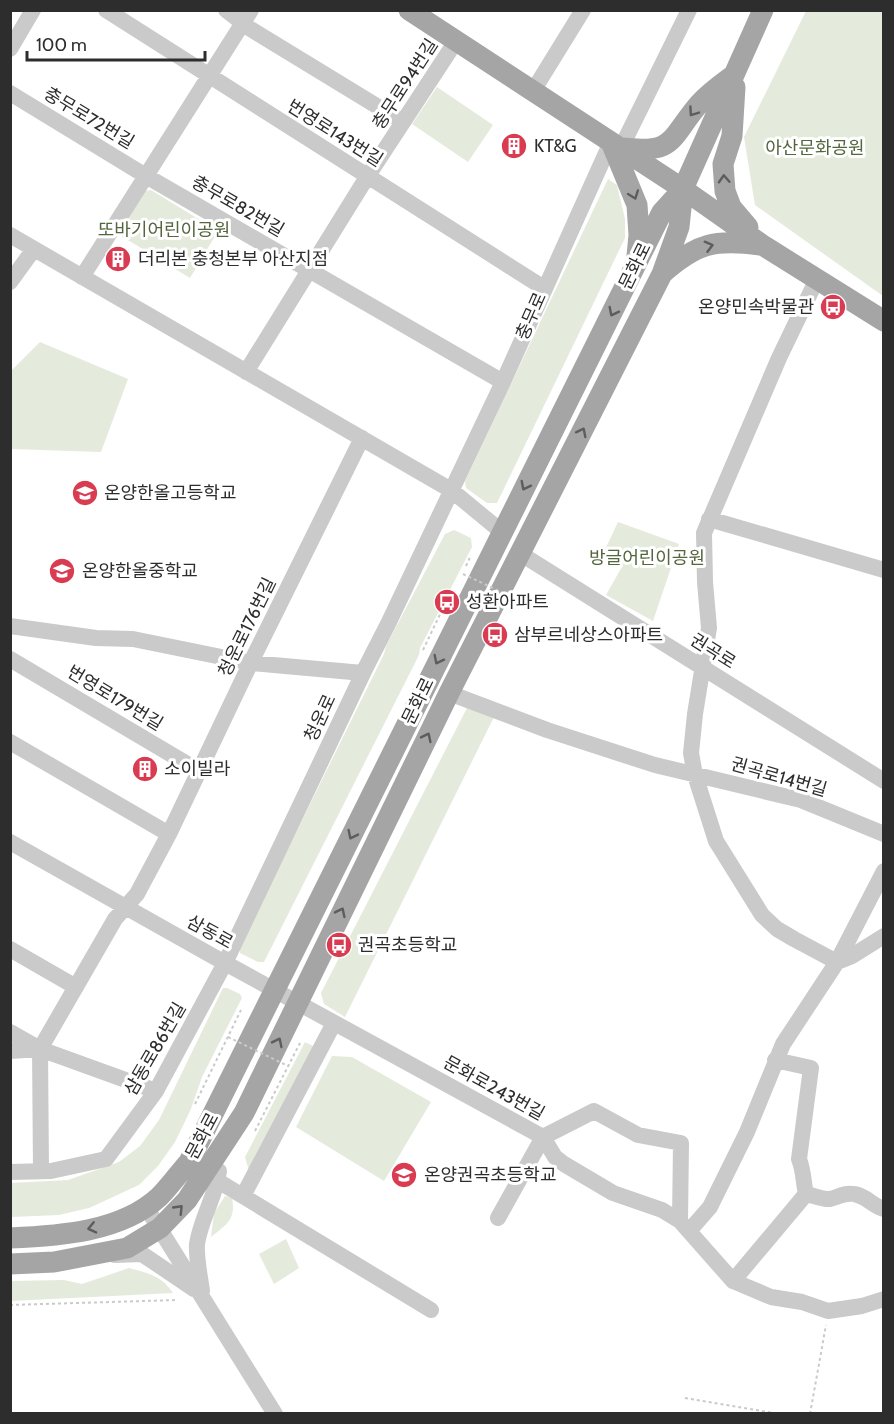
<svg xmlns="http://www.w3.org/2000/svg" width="894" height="1424" viewBox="0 0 894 1424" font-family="Cabin,'Noto Sans KR',sans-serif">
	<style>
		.green { fill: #e4eadc }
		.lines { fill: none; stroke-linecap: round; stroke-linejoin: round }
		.path { stroke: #cacaca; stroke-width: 2; stroke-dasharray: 3 3; stroke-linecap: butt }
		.minor { stroke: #cacaca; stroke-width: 16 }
		.major { stroke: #a5a5a5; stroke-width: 21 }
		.path-bridge { stroke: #cacaca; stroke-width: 2; stroke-dasharray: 3 3; stroke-linecap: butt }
		.oneway { stroke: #5d5d5d }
		.labels { text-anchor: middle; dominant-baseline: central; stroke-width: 6; stroke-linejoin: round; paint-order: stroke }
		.street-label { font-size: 18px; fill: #2d2d2d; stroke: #fff }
		.poi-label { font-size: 18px; fill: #2d2d2d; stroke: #fff; text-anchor: start }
		.park-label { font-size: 18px; fill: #53663e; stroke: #fff }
	</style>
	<rect width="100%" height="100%" fill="#fff"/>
	<!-- green -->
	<path class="green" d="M 806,11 L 883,11 L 883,296 L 755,205 L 744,137 Z
		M 437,87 L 493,125 L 468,162 L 412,124 Z
		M 608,179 L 617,185 L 625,219 L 625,238 L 497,503 L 487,503 L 466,488 L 465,481 Z
		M 151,190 L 218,231 L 190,278 L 118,234 L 144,191 Z
		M 40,342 L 128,379 L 101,452 L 11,449 L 11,371 Z
		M 618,522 L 679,544 L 653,621 L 606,595 L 623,565 L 603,554 Z
		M 454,530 L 471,538 L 472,547 L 420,648 L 419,655 L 264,962 L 258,962 L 240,953 L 239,948 L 384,654 L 386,646 L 445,534 Z
		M 467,708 L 495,715 L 345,1017 L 324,1004 L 321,993 Z
		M 223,988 L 227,988 L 240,994 L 242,998 L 202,1077 L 191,1109 L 175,1142 L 158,1166 L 139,1185 L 89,1208 L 59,1215 L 11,1217 L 10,1183 L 68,1180 L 119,1162 L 140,1146 L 159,1120 Z
		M 305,1042 L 315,1047 L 249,1171 L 245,1157 Z
		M 332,1056 L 352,1057 L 431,1102 L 384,1181 L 296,1127 Z
		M 225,1196 L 232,1198 C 236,1220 227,1224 211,1237 L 214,1213 Z
		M 286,1239 L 299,1268 L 274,1284 L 259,1254 Z
		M 129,1268 C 148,1273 162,1276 173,1293 L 11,1301 L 11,1281 L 64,1280 L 82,1284 Z"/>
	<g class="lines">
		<!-- path -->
		<path class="path" d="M 466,566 L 471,555
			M 423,650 L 444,606 L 447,607
			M 195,1104 L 241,1010
			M 255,1131 L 301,1041
			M 10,1305 L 177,1300
			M 685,1398 L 780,1414
			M 810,1414 L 826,1325"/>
		<!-- minor -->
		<path class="minor" d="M 106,10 L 544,288
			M 226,10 L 249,28 L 403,122
			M 10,49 L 33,10
			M 533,91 L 583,10
			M 10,93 L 146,176 L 503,382
			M 621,148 L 689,10
			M 10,235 L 451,490 L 502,532
			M 82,277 L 251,10
			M 10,282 L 34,249
			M 246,372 L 367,177 L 456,41
			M 709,519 L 884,570
			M 521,554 L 884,781
			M 10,626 L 96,638 L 133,639 L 251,663 L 363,673
			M 10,659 L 199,771
			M 449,693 L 547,730 L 655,765 L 801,800 L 884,834
			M 10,742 L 169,834
			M 10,842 L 225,963 L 543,1137 L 555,1157 L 564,1164 L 613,1193 L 662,1210 L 680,1221 L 733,1281 L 771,1297 L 802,1302 L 828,1311 L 862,1306 L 884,1299
			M 10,949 L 76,987
			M 837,962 L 884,871
			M 837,962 L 852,956 L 884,936
			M 10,1032 L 40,1049 L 156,1091
			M 10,1051 L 39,1049
			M 775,1060 L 811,1068 L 799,1159 C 804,1172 803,1181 806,1194 C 813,1195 823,1200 830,1199 C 839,1197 844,1192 854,1194 C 867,1196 872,1206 884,1209
			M 543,1137 L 594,1111 L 638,1135 L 681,1143 L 680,1221
			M 41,1171 L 40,1049 L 115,919 L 137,894 L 169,834 L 253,658 L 362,438
			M 10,1172 L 51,1171 L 106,1159 L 156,1091 L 225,963 L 366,667 L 388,624 L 503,382 L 611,142
			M 218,1181 L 431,1310
			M 243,1196 L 334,1023
			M 146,1207 L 275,1414
			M 498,1218 L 543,1137
			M 690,1230 L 710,1207 L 747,1132 L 783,1044 L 837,962 L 794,939 L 777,929 L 762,915 L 716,841 L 695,775 L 691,753 L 695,714 L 709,628 L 705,582 L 704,533 L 779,358 L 817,279
			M 114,1255 L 142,1254 L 194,1289
			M 733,1281 L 806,1194
			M 202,1291 C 200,1276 196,1258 197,1244 C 201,1218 216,1196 219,1171"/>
		<!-- major -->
		<path class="major" d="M 409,10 L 683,189 L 764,246 L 884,321
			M 735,87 L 732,136 L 723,164 L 725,191 L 731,207 L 748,227
			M 611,142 L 637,205 L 639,235 L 637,256
			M 622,148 C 676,154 669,139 699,104 C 708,94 720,85 731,77
			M 663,273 C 697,243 715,239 760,245
			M 10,1238 C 59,1236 121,1232 159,1197 C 170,1186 179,1173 189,1162 L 662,212 L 683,189 L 763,10
			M 10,1264 L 54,1262 L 127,1248 L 160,1228 L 187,1200 L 244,1113 L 449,693 L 662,274 L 679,227 L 683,189"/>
		<!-- path-bridge -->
		<path class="path-bridge" d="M 463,574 L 516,599
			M 228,1037 L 288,1066"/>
	</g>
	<!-- one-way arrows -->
	<defs><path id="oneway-chevron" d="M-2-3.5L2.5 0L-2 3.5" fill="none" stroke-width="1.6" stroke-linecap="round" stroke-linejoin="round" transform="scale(1.5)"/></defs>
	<g class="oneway">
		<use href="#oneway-chevron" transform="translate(693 112) rotate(125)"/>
		<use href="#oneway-chevron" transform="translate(724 179) rotate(-93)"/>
		<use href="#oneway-chevron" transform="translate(634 195) rotate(70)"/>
		<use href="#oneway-chevron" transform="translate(709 246) rotate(-15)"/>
		<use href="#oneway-chevron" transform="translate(613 312) rotate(117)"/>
		<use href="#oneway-chevron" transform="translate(582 432) rotate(-63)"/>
		<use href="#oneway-chevron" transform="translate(525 486) rotate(117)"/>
		<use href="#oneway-chevron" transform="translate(438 660) rotate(117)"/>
		<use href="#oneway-chevron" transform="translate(427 737) rotate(-64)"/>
		<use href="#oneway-chevron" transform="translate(352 835) rotate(116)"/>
		<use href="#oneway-chevron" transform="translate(341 912) rotate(-64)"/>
		<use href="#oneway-chevron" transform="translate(278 1042) rotate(-64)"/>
		<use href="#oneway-chevron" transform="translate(179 1209) rotate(-46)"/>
		<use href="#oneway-chevron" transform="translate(92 1228) rotate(167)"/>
	</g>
	<!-- icons -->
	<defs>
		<g id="building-disc" transform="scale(1.35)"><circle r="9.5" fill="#d93b51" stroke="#fff"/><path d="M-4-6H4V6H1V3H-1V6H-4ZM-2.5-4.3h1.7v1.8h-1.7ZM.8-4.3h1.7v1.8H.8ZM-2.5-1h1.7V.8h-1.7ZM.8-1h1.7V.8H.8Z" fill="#fff"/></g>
		<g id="bus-disc" transform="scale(1.35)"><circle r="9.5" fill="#d93b51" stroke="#fff"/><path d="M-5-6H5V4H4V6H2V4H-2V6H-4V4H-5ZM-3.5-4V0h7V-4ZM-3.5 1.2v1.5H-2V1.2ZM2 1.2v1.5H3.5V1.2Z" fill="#fff"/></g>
		<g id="school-disc" transform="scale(1.35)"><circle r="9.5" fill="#d93b51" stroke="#fff"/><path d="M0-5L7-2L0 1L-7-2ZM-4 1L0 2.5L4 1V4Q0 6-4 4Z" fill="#fff"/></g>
	</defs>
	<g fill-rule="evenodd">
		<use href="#building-disc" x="514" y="146"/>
		<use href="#building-disc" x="118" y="259"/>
		<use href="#bus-disc" x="833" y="307"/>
		<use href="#school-disc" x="85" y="493"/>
		<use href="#school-disc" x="62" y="571"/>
		<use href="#bus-disc" x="447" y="602"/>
		<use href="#bus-disc" x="495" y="635"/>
		<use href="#building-disc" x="145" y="769"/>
		<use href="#bus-disc" x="339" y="945"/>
		<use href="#school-disc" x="404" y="1175"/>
	</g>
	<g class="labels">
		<!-- street labels -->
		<g class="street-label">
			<text transform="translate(405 84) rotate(-57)">충무로94번길</text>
			<text transform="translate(89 118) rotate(31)">충무로72번길</text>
			<text transform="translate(335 133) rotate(32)">번영로143번길</text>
			<text transform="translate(238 206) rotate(30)">충무로82번길</text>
			<text transform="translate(635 266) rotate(-64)">문화로</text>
			<text transform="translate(531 316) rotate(-66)">충무로</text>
			<text transform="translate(247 627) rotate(-64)">청운로176번길</text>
			<text transform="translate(713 651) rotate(32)">권곡로</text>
			<text transform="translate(115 698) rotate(31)">번영로179번길</text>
			<text transform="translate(418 701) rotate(-64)">문화로</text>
			<text transform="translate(320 718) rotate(-65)">청운로</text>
			<text transform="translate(779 777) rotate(16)">권곡로14번길</text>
			<text transform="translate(210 932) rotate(29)">삼동로</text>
			<text transform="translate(155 1049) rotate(-60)">삼동로86번길</text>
			<text transform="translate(494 1088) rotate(29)">문화로243번길</text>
			<text transform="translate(202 1136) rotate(-62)">문화로</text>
		</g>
		<!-- poi labels -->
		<g class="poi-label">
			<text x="534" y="146">KT&amp;G</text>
			<text x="138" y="259">더리본 충청본부 아산지점</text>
			<text x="814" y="307" text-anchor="end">온양민속박물관</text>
			<text x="104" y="493">온양한올고등학교</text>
			<text x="82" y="571">온양한올중학교</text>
			<text x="466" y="602">성환아파트</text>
			<text x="514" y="635">삼부르네상스아파트</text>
			<text x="164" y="769">소이빌라</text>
			<text x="358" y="945">권곡초등학교</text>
			<text x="424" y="1175">온양권곡초등학교</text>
		</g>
		<!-- park labels -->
		<g class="park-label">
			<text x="815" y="148">아산문화공원</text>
			<text x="164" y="230">또바기어린이공원</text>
			<text x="647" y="558">방글어린이공원</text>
		</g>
	</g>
	<!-- border -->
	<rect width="894" height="1424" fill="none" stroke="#2d2d2d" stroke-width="24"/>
	<!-- scale -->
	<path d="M27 51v9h178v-9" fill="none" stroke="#2d2d2d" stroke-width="3"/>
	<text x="36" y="51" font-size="18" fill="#2d2d2d" stroke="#ffffff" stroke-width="4.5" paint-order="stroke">100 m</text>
</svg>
